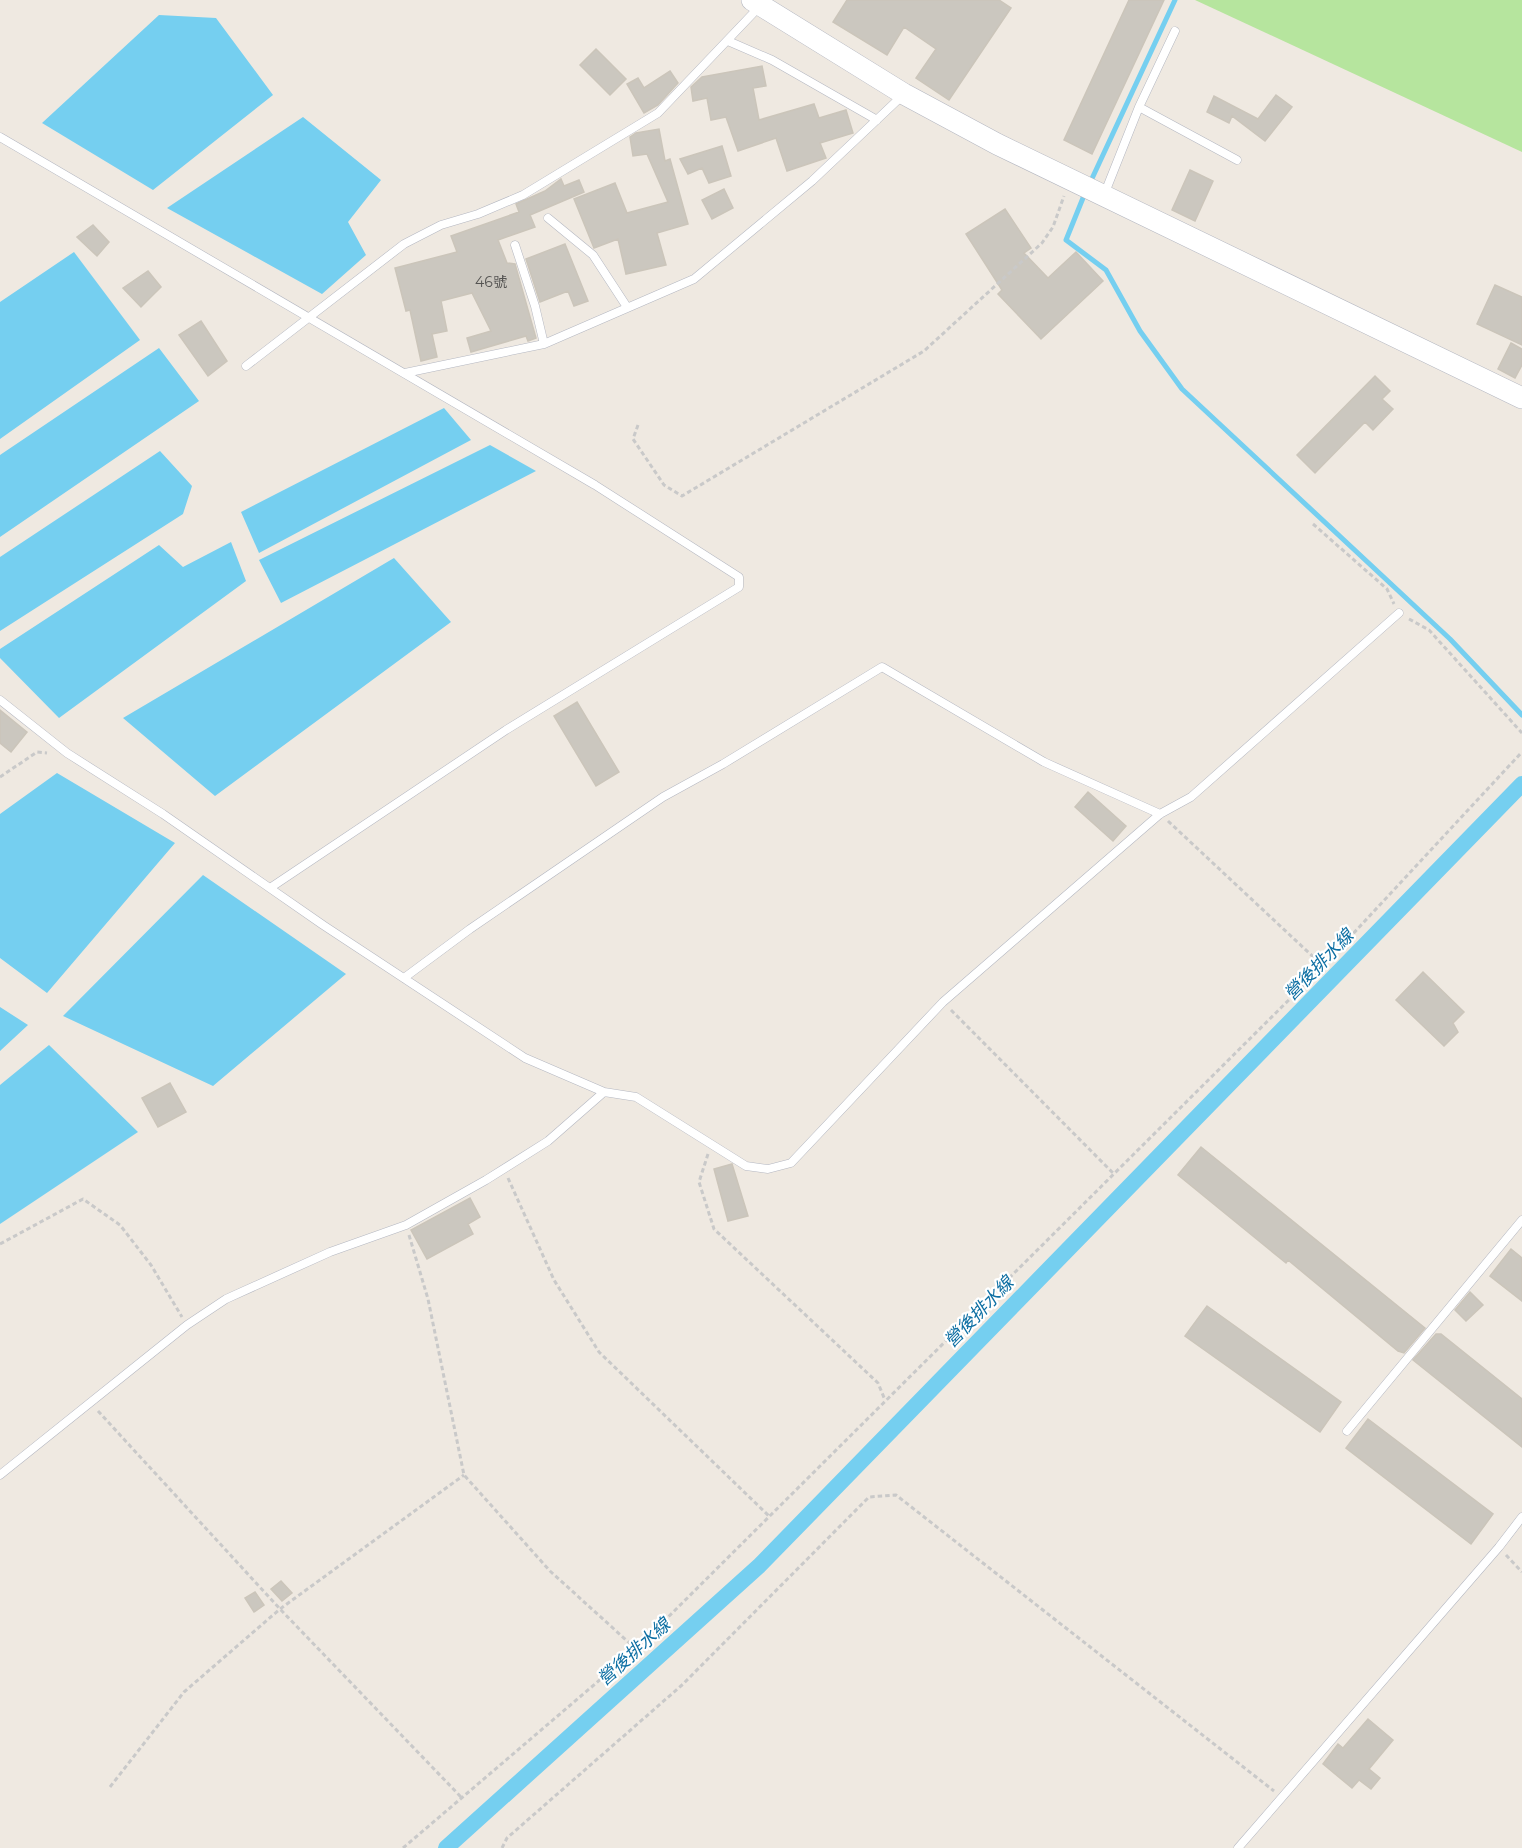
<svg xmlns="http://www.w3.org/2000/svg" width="1522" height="1848" viewBox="0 0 1522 1848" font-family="Montserrat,'Noto Sans TC',sans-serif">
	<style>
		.green { fill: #b6e59e }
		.water { fill: #75cff0 }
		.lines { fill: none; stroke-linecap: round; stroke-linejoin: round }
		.stream { stroke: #75cff0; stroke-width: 5 }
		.canal { stroke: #75cff0; stroke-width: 16 }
		.building { fill: #cbc7bf; stroke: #cbc5ba; stroke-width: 1.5 }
		.service-casing { stroke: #b4b7c1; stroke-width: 9 }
		.secondary-casing { stroke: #b4b7c1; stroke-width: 22 }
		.path { stroke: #c9c9c9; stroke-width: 3; stroke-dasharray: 4.5 3; stroke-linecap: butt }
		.service { stroke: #fff; stroke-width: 8 }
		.secondary { stroke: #fff; stroke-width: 21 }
		.labels { text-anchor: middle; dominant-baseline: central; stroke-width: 4.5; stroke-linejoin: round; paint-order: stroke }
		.number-label { font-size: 14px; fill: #555452 }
		.water-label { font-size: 18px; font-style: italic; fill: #0d6fa3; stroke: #fff }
	</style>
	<rect width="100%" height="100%" fill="#efe9e1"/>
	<!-- green -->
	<path class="green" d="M 1195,0 L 1522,0 L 1522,152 Z"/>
	<!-- water -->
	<path class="water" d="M 159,15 L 216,18 L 273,95 L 153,190 L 42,123 Z
		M 303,117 L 381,180 L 348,222 L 366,255 L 322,294 L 167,208 Z
		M 74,252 L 140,340 L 0,439 L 0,302 Z
		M 159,348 L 199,401 L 0,537 L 0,455 Z
		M 444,408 L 471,440 L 259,553 L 241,512 Z
		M 490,445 L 536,471 L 281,603 L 259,560 Z
		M 160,451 L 192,486 L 183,514 L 0,631 L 0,557 Z
		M 231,542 L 246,581 L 59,718 L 0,658 L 0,649 L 159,545 L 183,567 Z
		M 394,558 L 451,622 L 215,796 L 123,718 Z
		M 57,773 L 175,843 L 47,993 L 0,958 L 0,814 Z
		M 203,875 L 346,974 L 213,1086 L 63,1016 Z
		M 0,1007 L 28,1025 L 0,1051 Z
		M 49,1045 L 138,1132 L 0,1224 L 0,1085 Z"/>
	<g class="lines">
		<!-- stream -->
		<path class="stream" d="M 1089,185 L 1175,0
			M 1085,193 L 1066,240 L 1106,270 L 1140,331 L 1182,389 L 1450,639 L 1522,715"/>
		<!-- canal -->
		<path class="canal" d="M 446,1848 L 759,1566 L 1522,784"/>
	</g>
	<!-- building -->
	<path class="building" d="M 847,0 L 999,0 L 1011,8 L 949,100 L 916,78 L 936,49 L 904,27 L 887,55 L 833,22 Z
		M 1129,0 L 1164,0 L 1092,154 L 1064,140 Z
		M 596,49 L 626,79 L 610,95 L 580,65 Z
		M 762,66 L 766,86 L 753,88 L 759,120 L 814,104 L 819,118 L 846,110 L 853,133 L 820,143 L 826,158 L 787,171 L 776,138 L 738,151 L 726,117 L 711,120 L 707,98 L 693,101 L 691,87 L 702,77 Z
		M 670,71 L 678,83 L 658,105 L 644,113 L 627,84 L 638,78 L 644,88 Z
		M 1276,95 L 1292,107 L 1265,141 L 1232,116 L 1229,123 L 1207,112 L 1214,96 L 1258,119 Z
		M 659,129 L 665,161 L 670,159 L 688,224 L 657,233 L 666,265 L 626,274 L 618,239 L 594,248 L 574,199 L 615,183 L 627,213 L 668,202 L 647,154 L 633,156 L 630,137 L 636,133 Z
		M 722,146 L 731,176 L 709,183 L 702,168 L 688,174 L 680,159 Z
		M 1190,170 L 1213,181 L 1195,221 L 1172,210 Z
		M 561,179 L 564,186 L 579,180 L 584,192 L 530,215 L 535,227 L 498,240 L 507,263 L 515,264 L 536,338 L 528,341 L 526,336 L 471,352 L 467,338 L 491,331 L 472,293 L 441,301 L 447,331 L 432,334 L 437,357 L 421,361 L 410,310 L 406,311 L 395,268 L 457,252 L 451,236 L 519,212 L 516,204 L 545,191 Z
		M 724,189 L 733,208 L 712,219 L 702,200 Z
		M 1005,209 L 1031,248 L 1024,253 L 1048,278 L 1076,252 L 1103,281 L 1041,339 L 998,294 L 1002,290 L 966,234 Z
		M 93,225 L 109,242 L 97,256 L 77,237 Z
		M 565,244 L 588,301 L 574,306 L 568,291 L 540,302 L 526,259 Z
		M 148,271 L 161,287 L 141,307 L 123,288 Z
		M 1495,285 L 1522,297 L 1522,345 L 1477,324 Z
		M 201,321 L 227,361 L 208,376 L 179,335 Z
		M 1511,343 L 1522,349 L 1522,365 L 1515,378 L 1498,369 Z
		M 1375,376 L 1390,391 L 1382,399 L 1393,409 L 1373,430 L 1365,422 L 1315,473 L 1297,455 Z
		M 577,702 L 619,772 L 596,786 L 554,716 Z
		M 0,710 L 27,732 L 11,752 L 0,743 Z
		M 1088,792 L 1126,826 L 1113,841 L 1075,807 Z
		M 1423,972 L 1464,1012 L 1453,1023 L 1458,1032 L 1444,1046 L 1396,1000 Z
		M 170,1083 L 186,1112 L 158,1127 L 142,1098 Z
		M 1201,1147 L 1425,1328 L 1404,1353 L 1398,1351 L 1288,1260 L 1286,1263 L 1178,1175 Z
		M 732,1164 L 748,1216 L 728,1221 L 714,1169 Z
		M 470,1198 L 480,1217 L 468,1224 L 473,1234 L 427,1259 L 411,1230 Z
		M 1511,1249 L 1522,1258 L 1522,1301 L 1490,1276 Z
		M 1470,1292 L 1483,1305 L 1466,1321 L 1455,1310 Z
		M 1207,1306 L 1341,1402 L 1320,1432 L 1185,1336 Z
		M 1436,1334 L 1441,1334 L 1522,1399 L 1522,1447 L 1413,1360 Z
		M 1368,1419 L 1493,1514 L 1471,1544 L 1346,1448 Z
		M 281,1581 L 292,1593 L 282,1601 L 271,1589 Z
		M 255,1592 L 264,1605 L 254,1612 L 245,1598 Z
		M 1368,1719 L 1393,1740 L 1369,1769 L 1380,1778 L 1371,1789 L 1359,1780 L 1352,1788 L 1323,1764 L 1338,1744 L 1343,1748 Z"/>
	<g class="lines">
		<!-- service casing -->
		<g class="service-casing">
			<path id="service" d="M 728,41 L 772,60 L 877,120
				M 1139,107 L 1237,160
				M 0,137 L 595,485 L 739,577 L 739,587 L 506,730 L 270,888
				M 1104,195 L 1139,107 L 1175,31
				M 548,218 L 593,255 L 627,307
				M 515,245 L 535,306 L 544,344
				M 246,366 L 404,244 L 441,225 L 478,214 L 523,195 L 658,113 L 760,6
				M 405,373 L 544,344 L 694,279 L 812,181 L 903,95
				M 0,700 L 67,753 L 163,814 L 323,925 L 525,1058 L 604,1092
				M 404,978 L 470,929 L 663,797 L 723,764 L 882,667 L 1044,762 L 1160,814
				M 1347,1431 L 1522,1220
				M 0,1475 L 187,1325 L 226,1299 L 330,1252 L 406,1225 L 486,1180 L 548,1141 L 604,1092 L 636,1097 L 746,1166 L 768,1169 L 791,1163 L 943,1002 L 1160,814 L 1191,797 L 1399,613
				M 1238,1848 L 1499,1547 L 1522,1517"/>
		</g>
		<!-- secondary casing -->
		<g class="secondary-casing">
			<path id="secondary" d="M 752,0 L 904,94 L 997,144 L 1522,398"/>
		</g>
		<!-- path -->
		<path class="path" d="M 638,425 L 633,439 L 664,485 L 682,496 L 924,351 L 1042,243 L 1053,227 L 1064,196
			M 1313,524 L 1387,589 L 1394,604
			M 1409,619 L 1429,630 L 1522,733
			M 0,777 L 37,752 L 47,753
			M 1168,821 L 1323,966
			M 951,1010 L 1114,1174
			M 708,1154 L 699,1182 L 714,1229 L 878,1383 L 885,1400
			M 508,1178 L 554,1280 L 599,1352 L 769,1516
			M 409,1235 L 428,1299 L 464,1475 L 550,1571 L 636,1649
			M 0,1244 L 83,1199 L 120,1225 L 151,1265 L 182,1317
			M 98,1411 L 280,1609 L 461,1797
			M 1506,1555 L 1522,1572
			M 110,1787 L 184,1692 L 280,1609 L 464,1475
			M 403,1848 L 636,1649 L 1323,966 L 1522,752
			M 502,1848 L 507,1838 L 682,1685 L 869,1497 L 896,1495 L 1274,1791"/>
		<!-- service -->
		<use href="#service" class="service"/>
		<!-- secondary -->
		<use href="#secondary" class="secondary"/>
	</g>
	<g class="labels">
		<!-- number labels -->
		<g class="number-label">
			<text x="491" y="282">46號</text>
		</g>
		<!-- water labels -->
		<g class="water-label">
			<text transform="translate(1319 965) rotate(-46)">營後排水線</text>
			<text transform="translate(979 1312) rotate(-46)">營後排水線</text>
			<text transform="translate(634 1652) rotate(-42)">營後排水線</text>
		</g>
	</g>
</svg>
